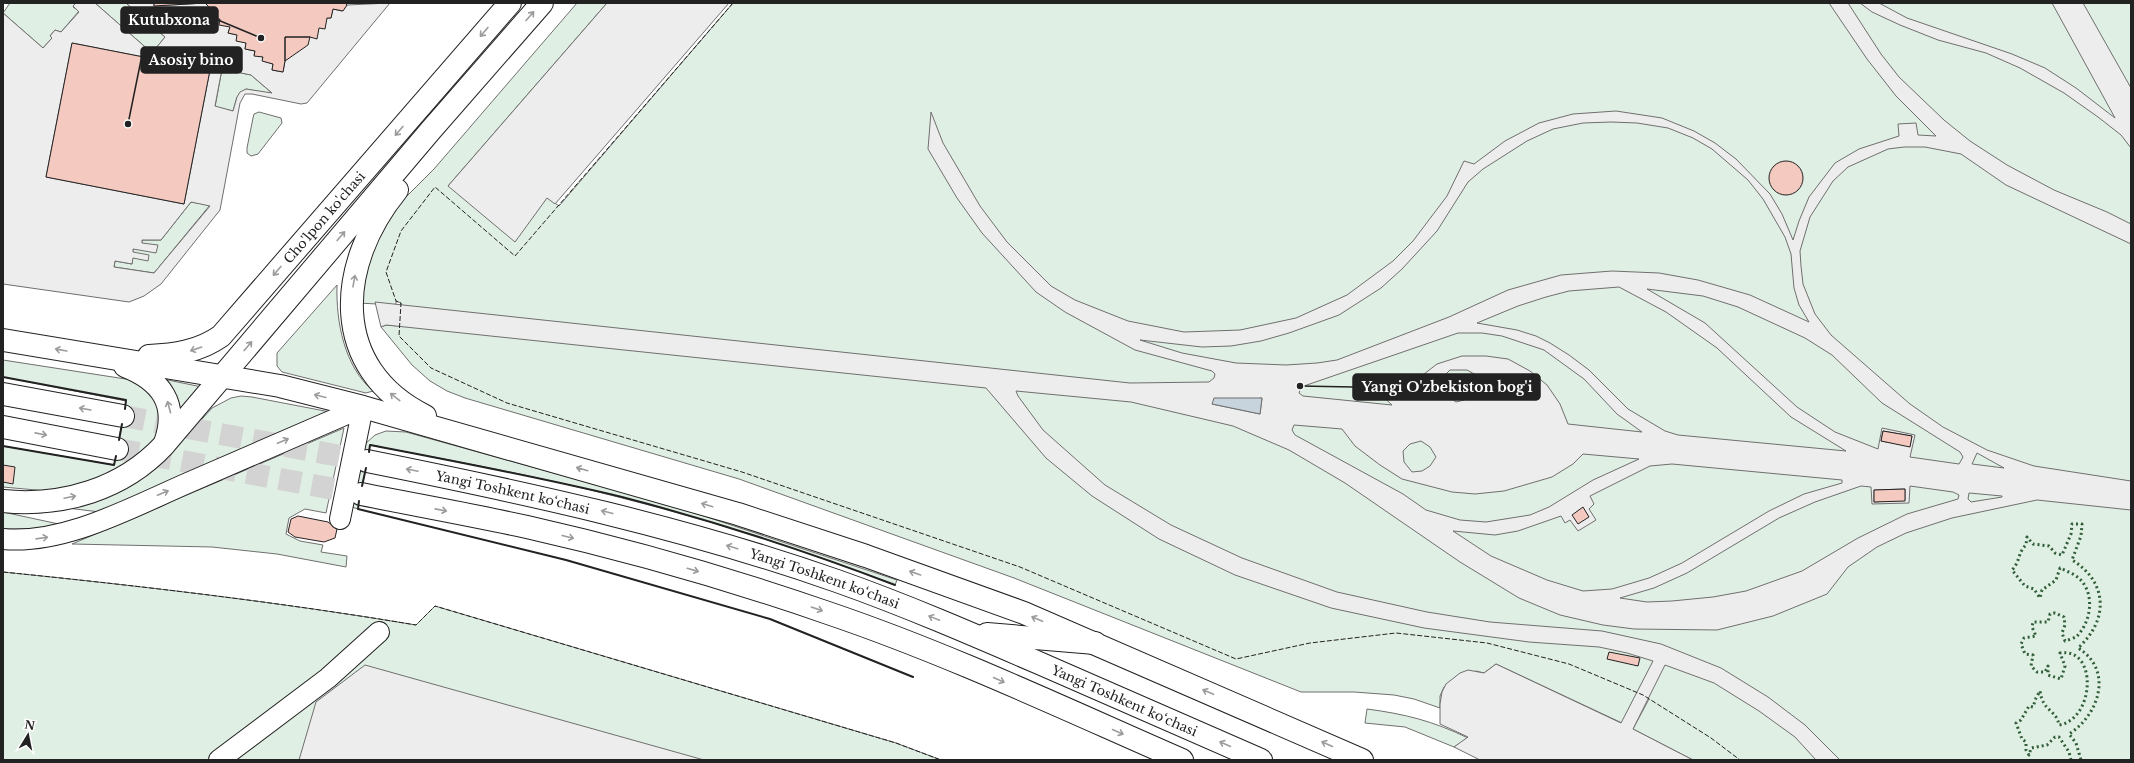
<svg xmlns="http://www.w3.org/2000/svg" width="2134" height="763" viewBox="0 0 2134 763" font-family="'Libre Baskerville',serif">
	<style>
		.green { fill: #e0efe3; stroke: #6f6f6f }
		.parking { fill: #ededed; stroke: #6f6f6f; fill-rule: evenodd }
		.water { fill: #c7d3dd; stroke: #6f6f6f }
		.building { fill: #f3c9c0; stroke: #222 }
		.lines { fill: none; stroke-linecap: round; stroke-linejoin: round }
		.highway-tunnel { stroke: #d3d3d3; stroke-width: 22; stroke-dasharray: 22 11; stroke-linecap: butt }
		.minor-casing { stroke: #222; stroke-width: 22 }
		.major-casing { stroke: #222; stroke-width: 24 }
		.highway-casing { stroke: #222; stroke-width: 24 }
		.minor { stroke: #fff; stroke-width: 20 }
		.major { stroke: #fff; stroke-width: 22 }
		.highway { stroke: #fff; stroke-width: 22 }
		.hedge { stroke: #2f5e38; stroke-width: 3; stroke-dasharray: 2 3; stroke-linecap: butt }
		.fence { stroke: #222; stroke-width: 1; stroke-dasharray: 5 2; stroke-linecap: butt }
		.wall { stroke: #222; stroke-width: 2 }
		.oneway { stroke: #9c9c9c }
		.labels { text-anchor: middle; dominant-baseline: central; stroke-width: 3; stroke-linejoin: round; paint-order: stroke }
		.street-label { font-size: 13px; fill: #222; stroke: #fff }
		.leader { fill: none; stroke: #222; stroke-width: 1.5 }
		.callout-dot { fill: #222; stroke: #fff; stroke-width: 1.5 }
		.callout { fill: #222; stroke: #222; stroke-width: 1.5 }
		.callout-label { font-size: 14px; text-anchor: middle; font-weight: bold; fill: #fff }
	</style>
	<rect width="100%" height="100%" fill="#fff"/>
	<!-- green -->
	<path class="green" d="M 10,3 L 76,3 L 73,7 L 79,11 L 61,32 L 55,30 L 50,36 L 52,38 L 43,48 L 3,13 Z
		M 95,3 L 126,3 L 165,37 L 152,53 Z
		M 577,3 L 607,3 L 448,186 L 548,198 L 559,206 L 733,3 L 2131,3 L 2131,760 L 1693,760 L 1633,729 L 1649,699 L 1637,693 L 1622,723 L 1496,664 L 1484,673 L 1476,671 L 1444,687 L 1440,696 L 1440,708 L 1414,699 L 1394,695 L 1354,692 L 1301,692 L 1014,578 L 739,479 L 465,398 L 447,391 L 430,381 L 412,365 L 381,327 L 386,325 L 399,326 L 401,303 L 396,301 L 396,305 L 358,303 L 367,260 L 396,207 L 434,169 Z
		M 222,69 L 251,75 L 273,94 L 246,89 L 237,97 L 233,111 L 215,107 Z
		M 259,112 L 281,118 L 282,123 L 258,154 L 251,156 L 247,153 L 247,148 L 253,118 L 254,114 Z
		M 191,202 L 210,205 L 154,273 L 114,267 L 115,261 L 132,264 L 133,249 L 142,243 L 142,240 L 161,240 Z
		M 337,285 C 336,322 344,366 373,391 L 366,393 L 282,372 L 277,366 L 277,353 Z
		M 3,360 L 132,380 L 151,393 L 158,407 L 160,422 L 156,438 L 127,465 L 88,483 L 47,491 L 3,487 L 3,446 L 114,465 L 126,401 L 3,377 Z
		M 163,379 L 202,387 L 181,410 L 175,393 Z
		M 241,396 L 252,397 L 330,412 L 100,512 L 67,508 L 161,462 L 185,438 L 212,408 L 231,398 Z
		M 344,428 L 326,513 L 305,509 L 289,518 L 286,534 L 300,541 L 323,545 L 321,552 L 347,556 L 346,567 L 277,554 L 212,547 L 72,544 Z
		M 386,431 L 406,432 L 683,509 L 897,580 L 895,585 C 806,551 714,521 622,498 C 539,476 454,461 370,445 L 358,509 L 352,507 L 365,444 L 375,435 Z
		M 3,512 L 68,526 L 50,529 L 3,529 Z
		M 3,572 C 141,586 279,602 416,625 L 435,606 L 896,743 L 941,760 L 3,760 Z
		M 1367,709 C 1405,714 1433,721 1468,738 L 1454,747 L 1405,727 L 1365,723 Z"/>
	<!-- parking -->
	<path class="parking" d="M 76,3 L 95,3 L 152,53 L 165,37 L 126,3 L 154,3 L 154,6 L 205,3 L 213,11 L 213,19 L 220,19 L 230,27 L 228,33 L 237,35 L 246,43 L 245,49 L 255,51 L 254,55 L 263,57 L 263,61 L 273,64 L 272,70 L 283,72 L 285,61 L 327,18 L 331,18 L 333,9 L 342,11 L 347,5 L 390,3 L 307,103 L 301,104 L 252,94 L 245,94 L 240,103 L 220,210 L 161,284 L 144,296 L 129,302 L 3,284 L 3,13 L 43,48 L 52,38 L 50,36 L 55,30 L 61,32 L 79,12 L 73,6 ZM 72,43 L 210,70 L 184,204 L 46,177 ZM 222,69 L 251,75 L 272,93 L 246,89 L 240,92 L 237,97 L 233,111 L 215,106 ZM 191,202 L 210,206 L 154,273 L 114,267 L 115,261 L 132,264 L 133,258 L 148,261 L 149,255 L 133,252 L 133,249 L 156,253 L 158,245 L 142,243 L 142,240 L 161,240 Z
		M 607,3 L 729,3 L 555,204 L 547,198 L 515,242 L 448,186 Z
		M 1829,3 L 1848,3 L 1881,54 L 1899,77 L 1944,120 L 1970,141 L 2007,165 L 2054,190 L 2107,212 L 2131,224 L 2131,244 L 2006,185 L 1961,154 L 1925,147 L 1904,147 L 1888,149 L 1848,167 L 1833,181 L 1810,217 L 1800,251 L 1801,266 L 1803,284 L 1815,314 L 1831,335 L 1910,404 L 1943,427 L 1987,450 L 2034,466 L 2131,481 L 2131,510 L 2037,500 L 1952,518 L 1906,533 L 1877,547 L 1848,567 L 1827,594 L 1773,616 L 1717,630 L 1634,629 L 1603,625 L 1560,615 L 1519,598 L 1460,562 L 1345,483 L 1289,450 L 1233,426 L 1131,402 L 1016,391 L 1018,396 L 1043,430 L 1105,485 L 1171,525 L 1242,558 L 1337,592 L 1427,612 L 1490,622 L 1602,631 L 1661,644 L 1721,668 L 1768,697 L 1805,725 L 1840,760 L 1816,760 L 1795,737 L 1759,711 L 1714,683 L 1665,665 L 1633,729 L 1693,760 L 1480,760 L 1454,747 L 1468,737 L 1440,724 L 1440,704 L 1442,692 L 1446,684 L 1460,673 L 1468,670 L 1484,673 L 1496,664 L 1621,723 L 1653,661 L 1627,653 L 1599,647 L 1529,642 L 1424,628 L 1331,608 L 1235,575 L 1159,539 L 1092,496 L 1046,458 L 986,388 L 386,325 L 381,327 L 375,302 L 1130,383 L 1209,382 L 1214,378 L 1215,374 L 1212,371 L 1135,350 L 1065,312 L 1036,292 L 982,233 L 957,198 L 928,149 L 931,112 L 943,143 L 980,206 L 1007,242 L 1051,286 L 1075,300 L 1128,321 L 1184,332 L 1240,330 L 1296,318 L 1347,295 L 1393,261 L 1413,241 L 1447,196 L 1464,161 L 1474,164 L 1505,141 L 1539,123 L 1573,114 L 1616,111 L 1662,118 L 1694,131 L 1715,143 L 1736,159 L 1770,194 L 1782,214 L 1793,240 L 1799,221 L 1809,197 L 1835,163 L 1859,149 L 1899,136 L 1898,124 L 1916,123 L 1918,135 L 1936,136 L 1896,96 L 1867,59 ZM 1611,122 L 1637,123 L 1668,128 L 1693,138 L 1712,149 L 1748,180 L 1763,199 L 1785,237 L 1791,254 L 1794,288 L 1799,305 L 1809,322 L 1750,295 L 1698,280 L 1659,273 L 1612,271 L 1561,275 L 1508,290 L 1449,317 L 1337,360 L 1317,363 L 1286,365 L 1236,363 L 1182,353 L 1140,340 L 1202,347 L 1231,346 L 1261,341 L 1289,333 L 1339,315 L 1381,288 L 1402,269 L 1437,231 L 1468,182 L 1483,169 L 1527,141 L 1553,129 L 1583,123 ZM 1619,287 L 1666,312 L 1717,348 L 1791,417 L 1846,451 L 1678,435 L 1665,431 L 1628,409 L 1589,370 L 1569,355 L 1550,343 L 1536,336 L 1517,330 L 1477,323 L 1518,306 L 1546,297 L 1569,291 ZM 1647,289 L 1703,296 L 1738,307 L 1805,338 L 1832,355 L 1882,403 L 1960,452 L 1963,457 L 1959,464 L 1910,457 L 1915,435 L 1882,428 L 1878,449 L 1835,432 L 1797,407 L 1705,323 ZM 1458,333 L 1482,333 L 1502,336 L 1544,350 L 1584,379 L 1617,414 L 1642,432 L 1568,424 L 1560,404 L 1547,385 L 1530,371 L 1508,359 L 1486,356 L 1462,356 L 1437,364 L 1407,387 L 1393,377 L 1380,394 L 1392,405 L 1303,396 L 1299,393 L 1301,387 ZM 1450,370 L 1467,370 L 1476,375 L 1477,384 L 1473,394 L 1464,400 L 1456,402 L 1448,396 L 1444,386 L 1445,375 ZM 1262,398 L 1260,414 L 1212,404 ZM 1294,425 L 1342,429 L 1355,446 L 1380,465 L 1402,479 L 1452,492 L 1475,494 L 1504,491 L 1552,477 L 1573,464 L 1583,454 L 1639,459 L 1593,480 L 1549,507 L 1530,515 L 1486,522 L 1460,520 L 1426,510 L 1403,494 L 1295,435 L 1292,430 ZM 1883,431 L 1912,436 L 1910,446 L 1881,441 ZM 1421,441 L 1430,447 L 1436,457 L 1430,466 L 1422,471 L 1412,472 L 1404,462 L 1403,451 L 1410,444 ZM 1977,453 L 2004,468 L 1972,464 ZM 1672,464 L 1842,480 L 1842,483 L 1804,494 L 1769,511 L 1682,563 L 1649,578 L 1612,589 L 1583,591 L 1547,580 L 1491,556 L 1453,531 L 1495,535 L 1518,531 L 1561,516 L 1565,523 L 1570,520 L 1578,531 L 1596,520 L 1589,509 L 1594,504 L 1590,496 L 1650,466 ZM 1861,486 L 1871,487 L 1872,504 L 1909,503 L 1910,486 L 1953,492 L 1959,495 L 1958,499 L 1907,514 L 1858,538 L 1802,571 L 1746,591 L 1713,597 L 1672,601 L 1647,602 L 1620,598 L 1654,588 L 1687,573 L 1779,518 L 1815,502 ZM 1905,489 L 1905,500 L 1874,502 L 1874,490 ZM 1969,493 L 2002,496 L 2002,497 L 1971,502 L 1968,499 Z
		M 1860,3 L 1879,3 L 1907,18 L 2012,54 L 2045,68 L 2076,88 L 2115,118 L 2052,3 L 2083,3 L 2131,88 L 2131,148 L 2121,135 L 2098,117 L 2064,93 L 2020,68 L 1986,53 L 1938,40 L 1900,25 L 1872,12 Z
		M 365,665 L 704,760 L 299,760 L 316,702 Z"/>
	<!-- water -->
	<path class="water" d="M 1214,398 L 1262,398 L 1260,414 L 1212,404 Z"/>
	<!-- building -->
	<path class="building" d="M 154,3 L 205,3 L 154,6 Z
		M 205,3 L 345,3 L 347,5 L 343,11 L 333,9 L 331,18 L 327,18 L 325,29 L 319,28 L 317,39 L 310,37 L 285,37 L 285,61 L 283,72 L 272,70 L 273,64 L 262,61 L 263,57 L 254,56 L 255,51 L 245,49 L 246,43 L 236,41 L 237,35 L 228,33 L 230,27 L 219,25 L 220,19 L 213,19 L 213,11 Z
		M 285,37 L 310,37 L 308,45 L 285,61 Z
		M 72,43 L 210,70 L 184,204 L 46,177 Z
		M1769 178a17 17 0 1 1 34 0a17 17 0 1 1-34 0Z
		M 1883,431 L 1912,436 L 1910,447 L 1881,441 Z
		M 3,465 L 15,467 L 13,484 L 3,482 Z
		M 1905,489 L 1905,501 L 1874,502 L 1874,490 Z
		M 1583,507 L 1589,517 L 1578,524 L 1572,515 Z
		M 298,516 L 328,522 L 337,529 L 335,538 L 324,542 L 295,537 L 288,532 L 291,519 Z
		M 1609,652 L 1640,658 L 1638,666 L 1607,659 Z"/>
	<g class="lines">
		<!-- highway-tunnel -->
		<path class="highway-tunnel" d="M 123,416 L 367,461
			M 117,449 L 361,494"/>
		<!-- minor casing -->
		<g class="minor-casing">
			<path id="minor" d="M 340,519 L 363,407
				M 3,539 C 65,545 134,506 190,482 C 247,457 305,432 363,407
				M 219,760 L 328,678 L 379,632"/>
		</g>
		<!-- major casing -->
		<g class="major-casing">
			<g id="major">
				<path d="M 397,190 C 336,265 329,368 425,416"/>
				<path d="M 3,340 L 280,386 L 363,407 L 738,514 L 866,556 L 1024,613 L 1362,760"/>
				<path id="s1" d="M 149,356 C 175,355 200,351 221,336 L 510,3"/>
				<path d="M 125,366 C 161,380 179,404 165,443"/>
				<path d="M 3,501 C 63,507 123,489 164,445 L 431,130 L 542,3"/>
			</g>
		</g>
		<!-- highway casing -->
		<g class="highway-casing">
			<g id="highway">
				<path d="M 3,394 L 123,416"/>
				<path d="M 3,427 L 117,449"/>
				<path id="s2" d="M 367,461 C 527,493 683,527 837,581 C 905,605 972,634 1039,663 C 1113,695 1187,728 1261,760"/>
				<path d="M 361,494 C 416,505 472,515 527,527 C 629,550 730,579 828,613 C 949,654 1065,709 1182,760"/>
				<path d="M 987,634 L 1095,643"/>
			</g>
		</g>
		<!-- minor -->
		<use href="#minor" class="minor"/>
		<!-- major -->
		<use href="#major" class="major"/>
		<!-- highway -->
		<use href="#highway" class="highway"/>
		<!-- hedge -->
		<path class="hedge" d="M 2071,760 L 2069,752 L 2059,737 L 2055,737 L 2047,745 L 2031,748 L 2029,755 L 2026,750 L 2026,742 L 2022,739 L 2016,723 L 2021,720 L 2029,706 L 2033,707 L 2036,698 L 2040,691 C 2043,712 2056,709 2059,725 C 2095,719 2098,647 2060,653 L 2065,666 L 2061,679 L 2048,675 L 2048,666 L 2045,672 L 2037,672 L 2031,666 L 2033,655 L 2025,654 L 2021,644 L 2024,638 L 2036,636 L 2032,627 L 2033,622 L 2048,622 L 2050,614 L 2055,613 L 2064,617 L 2065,625 L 2062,633 L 2065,641 C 2069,640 2074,638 2077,636 C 2089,624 2094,601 2085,586 C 2080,576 2069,572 2060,568 L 2056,580 L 2042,590 L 2040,598 L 2034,589 L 2025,586 L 2012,570 C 2020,562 2018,552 2026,545 L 2027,537 L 2033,544 L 2049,546 L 2055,553 L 2062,555 L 2071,534 L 2072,524 L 2082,524 L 2081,536 L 2072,560 C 2108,582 2109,620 2078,648 C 2114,670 2099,715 2069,734 L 2076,743 L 2081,760"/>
		<!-- fence -->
		<path class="fence" d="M 733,3 L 515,256 L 435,187 L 401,231 L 386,272 L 396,301 L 401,303 L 399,336 L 431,368 L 507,403 L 742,472 L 1020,567 L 1236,659 L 1310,643 L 1396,633 L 1487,643 L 1569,664 L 1643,695 L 1711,738 L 1740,760
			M 3,572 C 141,586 279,602 416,625 L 435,606 L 896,743 L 941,760"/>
		<!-- wall -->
		<path class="wall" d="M 3,377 L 126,400 L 125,409
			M 119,440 L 122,424
			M 3,446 L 114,465 L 116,456
			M 369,452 L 370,445 C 454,461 539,477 622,497 C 714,521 806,551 895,585
			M 362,486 L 366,468
			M 359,501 L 358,509 L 566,560 L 770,619 L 913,677"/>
	</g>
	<!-- one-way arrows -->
	<defs><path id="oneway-shaft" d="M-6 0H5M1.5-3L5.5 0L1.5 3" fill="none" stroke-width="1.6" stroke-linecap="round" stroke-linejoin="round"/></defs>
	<g class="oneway">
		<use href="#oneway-shaft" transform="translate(530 16) rotate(-49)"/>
		<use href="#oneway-shaft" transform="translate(484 32) rotate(131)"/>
		<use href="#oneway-shaft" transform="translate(399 131) rotate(131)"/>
		<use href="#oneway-shaft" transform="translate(341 236) rotate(-50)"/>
		<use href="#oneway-shaft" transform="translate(277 271) rotate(131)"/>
		<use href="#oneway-shaft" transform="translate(354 281) rotate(-80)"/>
		<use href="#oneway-shaft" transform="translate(248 346) rotate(-50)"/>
		<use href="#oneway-shaft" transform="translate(196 349) rotate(161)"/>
		<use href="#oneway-shaft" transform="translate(61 350) rotate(-170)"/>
		<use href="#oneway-shaft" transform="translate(320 396) rotate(-166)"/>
		<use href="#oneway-shaft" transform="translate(395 397) rotate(-142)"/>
		<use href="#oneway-shaft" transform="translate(169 407) rotate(-105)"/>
		<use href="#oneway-shaft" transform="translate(85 409) rotate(-170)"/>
		<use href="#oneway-shaft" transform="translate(41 434) rotate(11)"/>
		<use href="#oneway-shaft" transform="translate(283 441) rotate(-23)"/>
		<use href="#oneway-shaft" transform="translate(582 469) rotate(-164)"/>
		<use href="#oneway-shaft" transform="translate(412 470) rotate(-168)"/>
		<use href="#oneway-shaft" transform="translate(163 493) rotate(-23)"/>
		<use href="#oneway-shaft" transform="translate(70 497) rotate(-12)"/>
		<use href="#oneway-shaft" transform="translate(707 505) rotate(-163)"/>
		<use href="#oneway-shaft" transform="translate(441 510) rotate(11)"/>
		<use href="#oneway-shaft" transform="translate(607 512) rotate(-166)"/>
		<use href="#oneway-shaft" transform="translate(568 537) rotate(14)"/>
		<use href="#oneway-shaft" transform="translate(42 538) rotate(-8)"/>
		<use href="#oneway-shaft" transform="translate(732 547) rotate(-163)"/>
		<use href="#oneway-shaft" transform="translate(693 570) rotate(16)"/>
		<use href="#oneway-shaft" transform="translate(915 573) rotate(-161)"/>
		<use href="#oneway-shaft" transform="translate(817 609) rotate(19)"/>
		<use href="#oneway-shaft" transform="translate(934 618) rotate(-158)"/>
		<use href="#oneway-shaft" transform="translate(1037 619) rotate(-157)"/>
		<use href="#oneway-shaft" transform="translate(999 680) rotate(24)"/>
		<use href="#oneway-shaft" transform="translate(1208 692) rotate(-157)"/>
		<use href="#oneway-shaft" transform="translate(1118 732) rotate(24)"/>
		<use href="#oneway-shaft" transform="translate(1225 744) rotate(-156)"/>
		<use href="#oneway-shaft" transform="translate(1327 744) rotate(-156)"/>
	</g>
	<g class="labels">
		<!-- street labels -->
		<g class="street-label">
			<text stroke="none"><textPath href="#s1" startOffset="233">Cho'lpon ko'chasi</textPath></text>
			<text stroke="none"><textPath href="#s2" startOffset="149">Yangi Toshkent ko‘chasi</textPath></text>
			<text stroke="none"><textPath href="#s2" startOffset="473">Yangi Toshkent ko‘chasi</textPath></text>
			<text stroke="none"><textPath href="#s2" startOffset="797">Yangi Toshkent ko‘chasi</textPath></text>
		</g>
	</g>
	<!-- callouts -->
	<path class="leader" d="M261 38L218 20M128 124L141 60M1300 386L1353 387"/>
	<g class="callout-dot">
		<circle cx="261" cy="38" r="4"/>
		<circle cx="128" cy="124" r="4"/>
		<circle cx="1300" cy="386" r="4"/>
	</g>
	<g class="callout">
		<rect x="121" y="7" width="97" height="26" rx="4"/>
		<rect x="141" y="47" width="101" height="26" rx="4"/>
		<rect x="1353" y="374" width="187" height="26" rx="4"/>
	</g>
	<g class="callout-label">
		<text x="169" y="25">Kutubxona</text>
		<text x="191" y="65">Asosiy bino</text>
		<text x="1447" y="392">Yangi O'zbekiston bog'i</text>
	</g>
	<!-- border -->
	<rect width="2134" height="763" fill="none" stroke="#222222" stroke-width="8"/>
	<!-- north arrow -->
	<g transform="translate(28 735) rotate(10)" stroke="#ffffff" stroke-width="3" paint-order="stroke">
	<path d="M0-3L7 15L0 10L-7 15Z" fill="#222222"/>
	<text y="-6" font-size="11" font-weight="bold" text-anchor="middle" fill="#222222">N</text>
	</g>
</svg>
